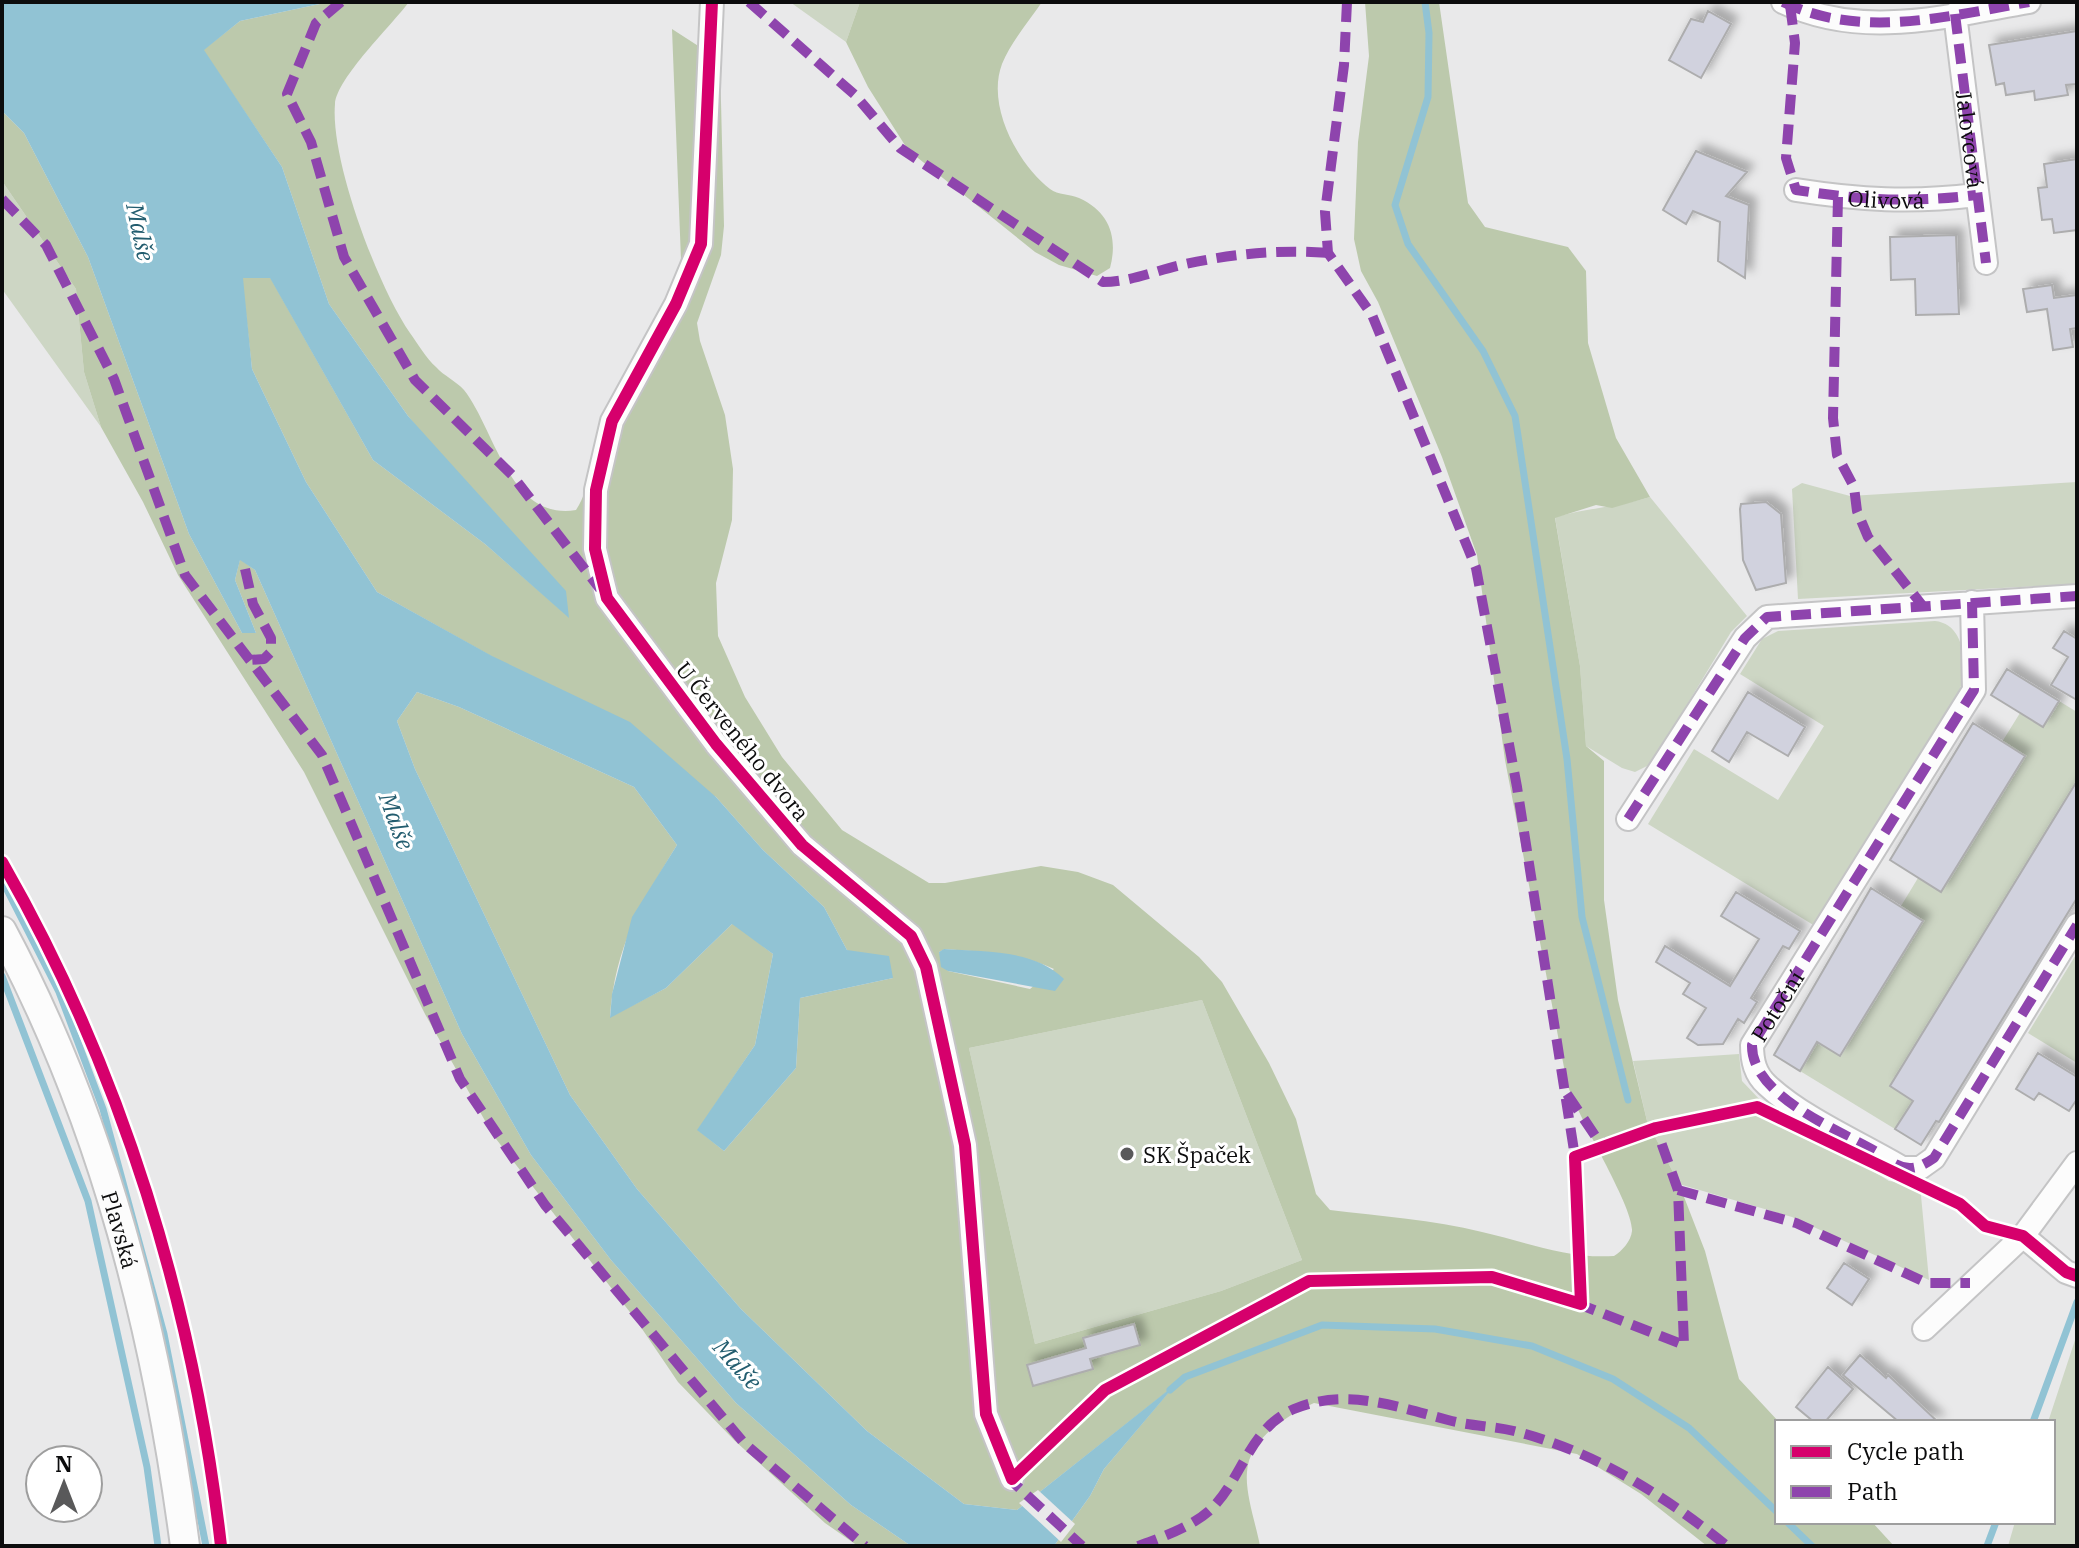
<svg xmlns="http://www.w3.org/2000/svg" width="2079" height="1548" viewBox="0 0 2079 1548" font-family="'IBM Plex Serif',serif">
	<style>
		.green { fill: #cdd6c4 }
		.forest { fill: #bcc9ac; fill-rule: evenodd }
		.water { fill: #91c3d4 }
		.pier { fill: #e9e9ea }
		.lines { fill: none; stroke-linecap: round; stroke-linejoin: round }
		.stream { stroke: #91c3d4; stroke-width: 7 }
		.building { fill: #d1d2de; stroke: #adadae; stroke-width: 2; filter: url(#shadow) }
		.minor-casing { stroke: #c4c4c5; stroke-width: 26 }
		.tertiary-casing { stroke: #c4c4c5; stroke-width: 32 }
		.minor { stroke: #fcfcfc; stroke-width: 22 }
		.tertiary { stroke: #fcfcfc; stroke-width: 28 }
		.quiet { stroke: #8e44ad; stroke-width: 10; stroke-dasharray: 20 10; stroke-linecap: butt }
		.cycleway-casing { stroke: #fff; stroke-width: 17 }
		.cycleway { stroke: #d6006c; stroke-width: 12 }
		.poi-dot { fill: #59595a; stroke: #fff; stroke-width: 3 }
		.labels { text-anchor: middle; dominant-baseline: central; stroke-width: 6; stroke-linejoin: round; paint-order: stroke }
		.street-label { font-size: 22px; fill: #0c0c0d; stroke: #fff }
		.poi-label { font-size: 22px; fill: #0c0c0d; stroke: #fff; text-anchor: start }
		.water-label { font-size: 24px; font-style: italic; fill: #235d6f; stroke: #fff }
	</style>
	<defs>
		<filter id="shadow"><feDropShadow dx="7" dy="-7" stdDeviation="4" flood-color="#0004"/></filter>
	</defs>
	<rect width="100%" height="100%" fill="#e9e9ea"/>
	<!-- green -->
	<path class="green" d="M 790,2 L 860,2 L 846,42 Z
		M 2,181 L 76,289 L 84,372 L 101,427 L 2,289 Z
		M 2077,482 L 2077,584 L 1798,599 L 1792,489 L 1802,483 L 1850,496 Z
		M 1650,497 L 1747,616 L 1731,632 L 1651,764 L 1635,772 L 1622,768 L 1586,746 L 1580,666 L 1555,517 C 1588,508 1618,507 1650,497 Z
		M 1935,621 C 1965,624 1968,665 1960,689 L 1815,926 L 1648,824 L 1694,749 L 1778,800 L 1824,726 L 1740,674 L 1762,639 L 1778,631 Z
		M 2059,701 L 2077,712 L 2077,788 L 1890,1086 L 1913,1101 L 1895,1129 L 1800,1071 L 1817,1042 L 1841,1056 L 1856,1030 L 1834,1016 L 1851,987 L 1875,1001 L 1890,975 L 1867,961 L 1907,946 L 1923,921 L 1901,906 L 1918,878 L 1941,892 L 1957,866 L 1952,823 L 1975,837 L 1991,811 L 2002,742 L 2020,713 L 2042,727 Z
		M 2077,953 L 2077,1063 L 2028,1033 Z
		M 1202,1000 L 1302,1260 L 1221,1291 L 1035,1344 L 969,1048 Z
		M 1739,1054 L 1742,1081 L 1763,1103 L 1889,1181 L 1920,1185 L 1929,1280 L 1792,1217 L 1679,1184 L 1647,1121 L 1633,1061 Z
		M 2077,1334 L 2077,1546 L 2008,1546 L 2015,1522 L 2053,1522 L 2053,1422 L 2048,1422 Z"/>
	<!-- forest -->
	<path class="forest" d="M 329,2 L 409,2 C 391,26 337,78 335,104 C 330,160 378,287 410,333 C 418,344 426,358 436,367 C 444,376 456,381 464,390 C 495,429 509,521 576,510 C 593,485 590,449 601,421 C 624,362 667,321 681,260 L 672,29 L 720,60 L 724,226 L 721,255 L 697,323 L 700,341 L 725,415 L 733,469 L 732,520 L 716,583 L 718,636 L 745,697 L 782,757 L 842,830 L 929,883 L 945,883 L 1041,866 L 1078,872 L 1113,885 L 1199,957 L 1222,982 L 1269,1063 L 1296,1119 L 1316,1194 L 1330,1210 C 1380,1216 1433,1220 1482,1232 C 1527,1242 1566,1259 1614,1256 C 1622,1251 1631,1241 1632,1231 C 1634,1207 1578,1119 1567,1083 L 1505,760 L 1477,555 L 1442,457 L 1378,302 L 1361,271 L 1354,239 L 1358,142 L 1369,56 L 1365,2 L 1439,2 L 1468,203 L 1485,227 L 1568,247 L 1586,271 L 1588,343 L 1616,438 L 1650,497 L 1612,508 L 1596,505 L 1555,518 L 1580,666 L 1586,746 L 1604,761 L 1604,900 L 1618,1000 L 1647,1121 L 1679,1184 L 1705,1251 L 1739,1379 L 1779,1422 L 1777,1522 L 1872,1522 L 1894,1546 L 1707,1546 L 1641,1494 L 1577,1454 L 1314,1403 C 1287,1416 1249,1438 1247,1472 C 1245,1494 1256,1524 1260,1546 L 1054,1546 L 1090,1496 L 1104,1469 L 1173,1387 L 1017,1510 L 964,1504 L 867,1431 L 741,1309 L 637,1189 L 570,1095 L 415,769 L 397,721 L 417,692 L 459,707 L 634,787 L 677,845 C 641,904 615,946 610,1017 L 666,988 L 733,923 L 773,954 L 755,1045 L 698,1130 L 724,1151 L 796,1068 L 800,998 L 893,978 L 847,950 L 824,907 L 763,850 L 716,797 L 491,656 L 377,592 L 306,482 L 252,369 L 242,278 L 270,277 L 373,460 L 485,544 L 569,617 L 408,416 L 329,304 L 282,167 L 203,50 L 240,21 ZM 945,949 C 982,952 1020,953 1054,969 L 1030,989 L 948,971 L 939,952 ZM 1202,1000 L 1302,1260 L 1221,1291 L 1035,1344 L 969,1048 Z
		M 860,2 L 1042,2 C 1029,21 1011,42 1002,64 C 986,106 1018,164 1050,189 C 1058,195 1070,194 1079,198 C 1110,212 1118,238 1110,268 L 1097,276 L 1059,265 L 1035,252 L 908,150 L 868,87 L 846,42 Z
		M 2,111 L 24,133 L 88,257 L 189,534 L 242,633 L 256,633 L 235,580 L 240,559 L 255,570 L 462,1034 L 531,1155 L 611,1260 L 736,1403 L 851,1505 L 911,1546 L 858,1546 L 825,1523 L 734,1440 L 678,1382 L 636,1320 L 493,1135 L 425,1014 L 304,772 L 178,575 L 143,502 L 101,427 L 84,372 L 76,289 L 2,181 Z"/>
	<!-- water -->
	<path class="water" d="M 2,2 L 329,2 L 240,21 L 204,50 L 282,167 L 329,304 L 408,416 L 566,591 L 569,618 L 485,544 L 373,460 L 270,278 L 243,278 L 252,369 L 306,482 L 377,592 L 492,656 L 630,722 L 716,797 L 763,850 L 824,907 L 847,950 L 889,956 L 893,978 L 800,998 L 796,1068 L 724,1151 L 697,1130 L 755,1045 L 773,954 L 732,924 L 666,988 L 610,1018 L 612,994 L 632,917 L 677,845 L 634,787 L 459,707 L 417,692 L 397,721 L 415,769 L 570,1095 L 637,1189 L 741,1309 L 867,1431 L 964,1504 L 1017,1510 L 1176,1384 L 1104,1469 L 1090,1496 L 1054,1546 L 911,1546 L 851,1505 L 736,1403 L 611,1260 L 531,1155 L 462,1034 L 255,570 L 240,560 L 235,580 L 256,633 L 242,633 L 189,534 L 88,257 L 24,133 L 2,111 Z
		M 944,949 C 984,952 1034,949 1064,979 L 1055,991 L 948,971 L 941,967 L 939,952 Z"/>
	<!-- pier -->
	<path class="pier" d="M 1038,1490 L 1075,1524 L 1061,1542 L 1019,1503 Z"/>
	<g class="lines">
		<!-- stream -->
		<path class="stream" d="M 1425,2 L 1429,33 L 1428,97 L 1395,205 L 1408,244 L 1483,351 L 1515,416 L 1567,759 L 1582,917 L 1628,1100
			M 2,880 L 59,992 L 103,1109 L 164,1334 L 206,1546
			M 2,976 L 88,1201 L 147,1467 L 158,1546
			M 1170,1390 L 1185,1377 L 1322,1325 L 1435,1329 L 1532,1346 L 1613,1379 L 1689,1428 L 1777,1512
			M 2033,1422 L 2077,1302
			M 1787,1522 L 1812,1546
			M 1987,1546 L 1996,1522"/>
	</g>
	<!-- building -->
	<path class="building" d="M 1708,11 L 1731,24 L 1701,78 L 1669,60 L 1691,19 L 1703,22 Z
		M 2077,31 L 2077,84 L 2066,85 L 2068,95 L 2035,100 L 2034,91 L 2006,95 L 2004,83 L 1996,85 L 1989,45 Z
		M 1696,151 L 1747,172 L 1726,196 L 1749,205 L 1745,278 L 1718,261 L 1720,222 L 1693,211 L 1686,224 L 1663,210 Z
		M 2077,159 L 2077,230 L 2054,233 L 2052,219 L 2042,220 L 2038,188 L 2047,187 L 2044,164 Z
		M 1956,235 L 1959,314 L 1916,315 L 1915,279 L 1891,280 L 1890,237 Z
		M 2052,285 L 2054,298 L 2077,295 L 2077,328 L 2070,329 L 2073,347 L 2053,350 L 2047,309 L 2027,312 L 2023,289 Z
		M 1766,502 L 1781,514 L 1786,583 L 1756,590 L 1743,560 L 1740,509 L 1741,504 Z
		M 2064,631 L 2077,639 L 2077,700 L 2051,685 L 2068,657 L 2053,648 Z
		M 2007,669 L 2059,701 L 2043,727 L 1991,695 Z
		M 1748,692 L 1805,727 L 1788,756 L 1747,732 L 1729,762 L 1712,751 Z
		M 1973,723 L 2025,756 L 1941,892 L 1890,860 Z
		M 2077,781 L 2077,898 L 1939,1122 L 1936,1121 L 1921,1145 L 1895,1129 L 1913,1101 L 1890,1086 Z
		M 1871,888 L 1923,921 L 1840,1056 L 1817,1042 L 1800,1071 L 1774,1055 Z
		M 1736,892 L 1800,931 L 1789,949 L 1783,946 L 1751,998 L 1757,1002 L 1744,1023 L 1738,1019 L 1723,1044 L 1698,1045 L 1687,1038 L 1706,1008 L 1683,994 L 1690,983 L 1656,962 L 1665,946 L 1730,986 L 1759,939 L 1721,916 Z
		M 2038,1053 L 2077,1077 L 2077,1099 L 2069,1111 L 2039,1093 L 2034,1100 L 2016,1089 Z
		M 1844,1263 L 1869,1279 L 1852,1305 L 1827,1288 Z
		M 1134,1324 L 1140,1345 L 1090,1359 L 1093,1369 L 1033,1386 L 1027,1365 L 1086,1348 L 1083,1338 Z
		M 1860,1355 L 1886,1378 L 1888,1375 L 1938,1422 L 1899,1422 L 1843,1375 Z
		M 1828,1367 L 1853,1389 L 1825,1422 L 1814,1422 L 1796,1407 Z"/>
	<g class="lines">
		<!-- minor casing -->
		<g class="minor-casing">
			<path id="minor" d="M 712,2 L 701,244 L 676,304 L 612,421 L 596,490 L 595,549 L 607,598 L 716,744 L 802,845 L 911,936 L 926,967 L 965,1145 L 986,1414 L 1012,1479
				M 1783,2 C 1862,40 1947,16 2029,2
				M 1955,14 L 1986,263
				M 1796,190 C 1860,200 1911,203 1976,195
				M 1972,602 L 1974,690 L 1752,1045 C 1752,1061 1755,1074 1767,1085 C 1802,1118 1860,1143 1902,1168 L 1920,1168 L 1934,1158 L 2077,925
				M 1628,819 L 1745,638 L 1767,617 L 2077,596
				M 2023,1236 L 2066,1272 L 2077,1276
				M 1924,1329 L 2023,1236 L 2077,1163"/>
		</g>
		<!-- tertiary casing -->
		<g class="tertiary-casing">
			<g id="tertiary">
				<path id="s1" d="M 2,931 C 104,1122 157,1333 185,1546"/>
			</g>
		</g>
		<!-- minor -->
		<use href="#minor" class="minor"/>
		<!-- tertiary -->
		<use href="#tertiary" class="tertiary"/>
		<!-- quiet -->
		<g class="quiet">
			<path d="M 341,2 L 316,23 L 287,94 L 311,142 L 344,257 L 415,380 L 512,475 L 600,589"/>
			<path d="M 749,2 L 855,95 L 900,148 L 1103,282 C 1130,282 1155,271 1181,265 C 1230,254 1279,249 1328,253"/>
			<path d="M 1347,2 L 1344,65 L 1325,212 L 1328,253 L 1372,315 L 1476,568 L 1517,787 L 1575,1157"/>
			<path d="M 1783,2 C 1862,40 1947,16 2029,2"/>
			<path id="s2" d="M 1790,5 L 1795,43 L 1786,158 L 1796,190 C 1860,200 1911,203 1976,195"/>
			<path id="s3" d="M 1955,14 L 1986,263"/>
			<path d="M 1838,197 L 1833,418 L 1837,455 L 1854,487 L 1857,511 L 1868,537 L 1922,605"/>
			<path d="M 2,199 L 46,245 L 114,379 L 185,575 L 322,755 L 460,1079 L 545,1205 L 744,1443 L 865,1546"/>
			<path d="M 245,569 L 253,604 L 271,638 L 271,652 L 264,659 L 249,660"/>
			<path d="M 1628,819 L 1745,638 L 1767,617 L 2077,596"/>
			<path d="M 1567,1094 L 1598,1140 L 1609,1145"/>
			<path id="s4" d="M 1875,1151 C 1836,1129 1751,1095 1752,1045 L 1974,690 L 1972,602"/>
			<path d="M 1895,1164 C 1910,1172 1921,1167 1934,1158 L 2077,925"/>
			<path d="M 1678,1190 L 1796,1223 L 1927,1283 L 1970,1283"/>
			<path d="M 1576,1303 L 1684,1345 L 1678,1190 L 1656,1128"/>
			<path d="M 1018,1474 L 1012,1479 L 1015,1484 L 1082,1546"/>
			<path d="M 1138,1546 C 1160,1538 1191,1527 1209,1511 C 1242,1481 1248,1429 1294,1409 C 1346,1387 1397,1407 1448,1420 C 1470,1426 1493,1426 1514,1431 C 1594,1451 1664,1495 1727,1546"/>
		</g>
		<!-- cycleway casing -->
		<g class="cycleway-casing">
			<path id="cycleway" d="M 712,2 L 701,244 L 676,304 L 612,421 L 596,490 L 595,549 L 607,598 L 716,744 L 802,845 L 911,936 L 926,967 L 965,1145 L 986,1414 L 1012,1479 L 1105,1390 L 1309,1281 L 1492,1277 L 1581,1304 L 1575,1157 L 1656,1128 L 1757,1107 L 1960,1204 L 1985,1226 L 2023,1236 L 2066,1272 L 2077,1276
				M 2,862 C 122,1071 194,1306 221,1546"/>
		</g>
		<!-- cycleway -->
		<use href="#cycleway" class="cycleway"/>
	</g>
	<!-- markers -->
	<circle class="poi-dot" cx="1127" cy="1154" r="8"/>
	<g class="labels">
		<!-- street labels -->
		<g class="street-label">
			<text stroke="none"><textPath href="#s3" startOffset="126">Jalovcová</textPath></text>
			<text stroke="none"><textPath href="#s2" startOffset="278">Olivová</textPath></text>
			<text transform="translate(743 741) rotate(51)">U Červeného dvora</text>
			<text stroke="none"><textPath href="#s4" startOffset="216">Potoční</textPath></text>
			<text stroke="none"><textPath href="#s1" startOffset="322">Plavská</textPath></text>
		</g>
		<!-- poi labels -->
		<g class="poi-label">
			<text x="1143" y="1154">SK Špaček</text>
		</g>
		<!-- water labels -->
		<g class="water-label">
			<text transform="translate(141 232) rotate(78)">Malše</text>
			<text transform="translate(397 821) rotate(70)">Malše</text>
			<text transform="translate(738 1364) rotate(48)">Malše</text>
		</g>
	</g>
	<!-- border -->
	<rect width="2079" height="1548" fill="none" stroke="#0c0c0d" stroke-width="8"/>
	<!-- legend -->
	<rect x="1775" y="1420" width="280" height="104" fill="#ffffff" stroke="#9e9e9e" stroke-width="2"/>
	<rect x="1791" y="1446" width="40" height="12" fill="#d6006c" stroke="#9e9e9e" stroke-width="2"/>
	<text x="1847" y="1460" font-size="24" fill="#0c0c0d">Cycle path</text>
	<rect x="1791" y="1486" width="40" height="12" fill="#8e44ad" stroke="#9e9e9e" stroke-width="2"/>
	<text x="1847" y="1500" font-size="24" fill="#0c0c0d">Path</text>
	<!-- north arrow -->
	<g transform="translate(64 1484)"><circle r="38" fill="#ffffff" stroke="#9e9e9e" stroke-width="2"/>
	<path d="M0-6L14 30L0 20L-14 30Z" fill="#59595a"/>
	<text y="-12" font-size="22" font-weight="bold" text-anchor="middle" fill="#0c0c0d">N</text>
	</g>
</svg>
